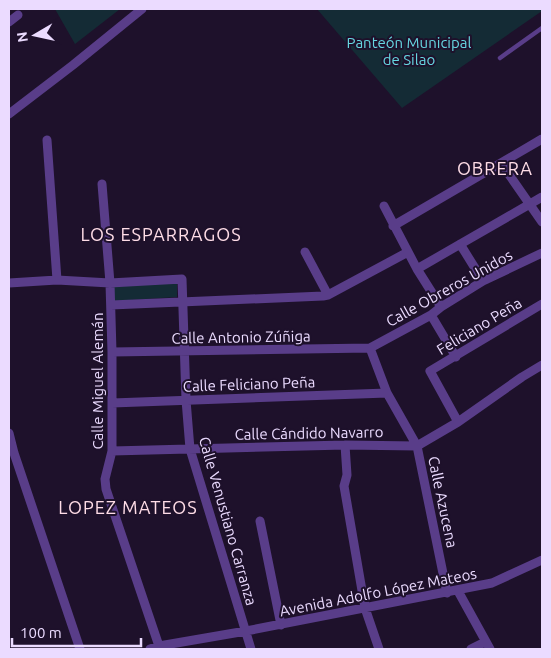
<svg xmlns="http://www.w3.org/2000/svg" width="551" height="658" viewBox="0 0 551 658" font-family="Ubuntu,sans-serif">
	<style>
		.green { fill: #142b35 }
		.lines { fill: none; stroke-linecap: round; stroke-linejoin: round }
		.service { stroke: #593d89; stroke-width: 4.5 }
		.minor { stroke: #593d89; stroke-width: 9 }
		.labels { text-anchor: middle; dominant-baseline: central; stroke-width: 4; stroke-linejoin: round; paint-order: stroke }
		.park-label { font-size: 15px; fill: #66d6e0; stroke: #1e112b }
		.street-label { font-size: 15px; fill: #ebdbff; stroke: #1e112b }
		.quarter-label { font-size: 18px; letter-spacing: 1px; fill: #ffdde7; stroke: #1e112b }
	</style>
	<rect width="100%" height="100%" fill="#1e112b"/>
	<!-- green -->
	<path class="green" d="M 55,9 L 120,9 L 75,44 Z
		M 317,9 L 542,9 L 542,11 L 402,108 Z
		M 177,281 L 177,297 L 114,301 L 114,286 Z"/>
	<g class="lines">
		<!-- service -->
		<path class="service" d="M 500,58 L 542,28"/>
		<!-- minor -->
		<path class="minor" d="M 9,22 L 18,15
			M 9,114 L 73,65 L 142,9
			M 47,140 L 57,280
			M 501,163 L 542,222
			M 102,184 L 110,283 L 112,352 L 112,451 L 105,479 L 106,489 L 160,649
			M 384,206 L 417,269 L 441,307
			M 393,226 L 542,139
			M 460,244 L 483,281
			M 305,252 L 328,295
			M 417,269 L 542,197
			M 9,283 L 57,280 L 110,283 L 182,279 L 186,400 L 190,449 L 251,649
			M 111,305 L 323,296 L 328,295 L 408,252
			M 431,315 L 456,357
			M 370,348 L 387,393 L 417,446 L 447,593
			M 112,352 L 370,348 L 431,315 L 441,307 L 483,281 L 542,253
			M 112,403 L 387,393
			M 458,422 L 430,371 L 542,304
			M 9,433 L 14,453 L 80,649
			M 345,445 L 347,475 L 344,486 L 365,608 L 379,649
			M 112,451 L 345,445 L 417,446 L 458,422 L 522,377 L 542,365
			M 260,521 L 281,625
			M 458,591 L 490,649
			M 150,649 L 159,646 L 246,631 L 492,583 L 542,560
			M 471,649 L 485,642"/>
	</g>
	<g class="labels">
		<!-- park labels -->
		<g class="park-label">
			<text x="409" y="42">Panteón Municipal<tspan x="409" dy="17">de Silao</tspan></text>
		</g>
		<!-- street labels -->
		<g class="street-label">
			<text transform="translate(449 288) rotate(-29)">Calle Obreros Unidos</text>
			<text transform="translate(479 326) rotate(-31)">Feliciano Peña</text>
			<text transform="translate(241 337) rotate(-1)">Calle Antonio Zúñiga</text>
			<text transform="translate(97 381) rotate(-90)">Calle Miguel Alemán</text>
			<text transform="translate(249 384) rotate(-2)">Calle Feliciano Peña</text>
			<text transform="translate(309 433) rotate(-1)">Calle Cándido Navarro</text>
			<text transform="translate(443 502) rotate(78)">Calle Azucena</text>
			<text transform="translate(228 521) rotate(74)">Calle Venustiano Carranza</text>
			<text transform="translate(378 592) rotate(-11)">Avenida Adolfo López Mateos</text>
		</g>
		<!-- quarter labels -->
		<g class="quarter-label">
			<text x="495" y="168">OBRERA</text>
			<text x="161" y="234">LOS ESPARRAGOS</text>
			<text x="128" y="507">LOPEZ MATEOS</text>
		</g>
	</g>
	<!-- border -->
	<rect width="551" height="658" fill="none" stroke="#ebdbff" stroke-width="20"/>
	<!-- north arrow -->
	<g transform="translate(35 35) rotate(261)" stroke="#1e112b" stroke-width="4" paint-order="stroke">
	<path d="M0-4L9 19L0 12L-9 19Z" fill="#ebdbff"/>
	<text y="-8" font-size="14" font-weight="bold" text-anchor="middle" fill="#ebdbff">N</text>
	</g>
	<!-- scale -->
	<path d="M12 638v8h129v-8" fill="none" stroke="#ebdbff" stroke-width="2.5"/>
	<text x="20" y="638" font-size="15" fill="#ebdbff" stroke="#1e112b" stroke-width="4" paint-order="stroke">100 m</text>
</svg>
